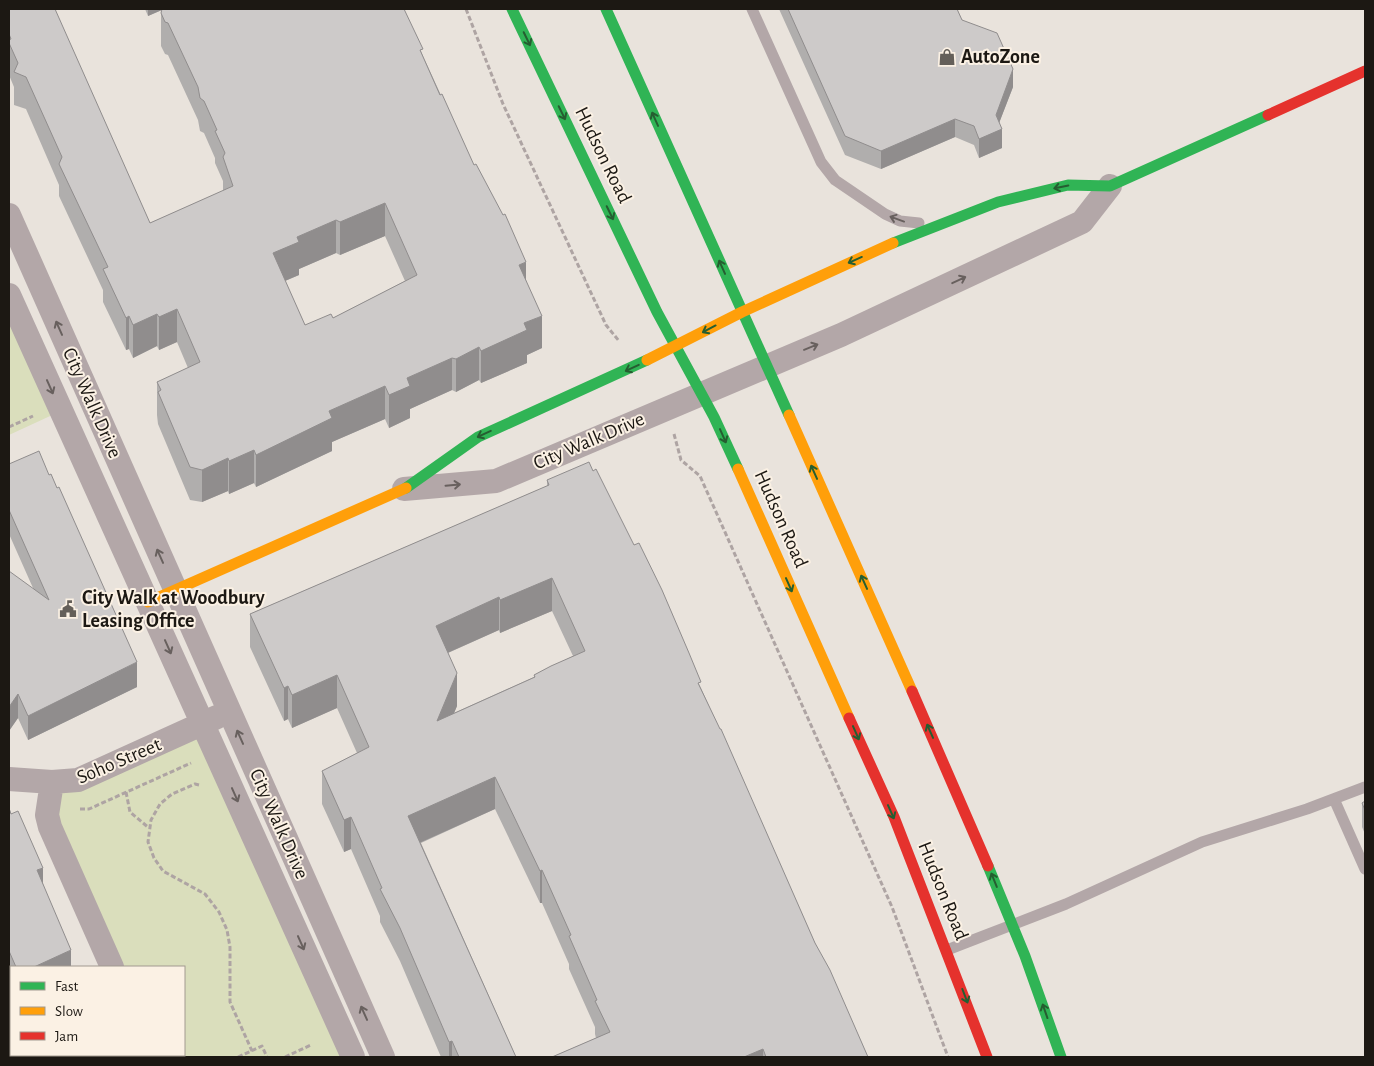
<svg xmlns="http://www.w3.org/2000/svg" width="1374" height="1066" viewBox="0 0 1374 1066" font-family="'Alegreya Sans',sans-serif">
	<style>
		.green { fill: #dadebc }
		.lines { fill: none; stroke-linecap: round; stroke-linejoin: round }
		.path { stroke: #aea4a3; stroke-width: 3; stroke-dasharray: 5 2.5; stroke-linecap: butt }
		.lane { stroke: #b3a7a8; stroke-width: 11 }
		.street { stroke: #b3a7a8; stroke-width: 24 }
		.fast { stroke: #30b455; stroke-width: 11 }
		.slow { stroke: #ff9f0a; stroke-width: 11 }
		.jam { stroke: #e5322d; stroke-width: 11 }
		.wall { fill: #b0aead; fill-rule: evenodd }
		.shaded-wall { fill: #908d8d }
		.building { fill: #cdcac9; stroke: #908d8d; fill-rule: evenodd }
		.oneway { stroke: #255e31 }
		.oneway2 { stroke: #68605e }
		.labels { text-anchor: middle; dominant-baseline: central; stroke-width: 4; stroke-linejoin: round; paint-order: stroke }
		.poi-label { font-size: 20px; font-weight: bold; fill: #1c1813; stroke: #fbf1e4; text-anchor: start }
		.street-label { font-size: 20px; fill: #1c1813; stroke: #fbf1e4 }
	</style>
	<rect width="100%" height="100%" fill="#e9e3dc"/>
	<!-- green -->
	<path class="green" d="M 9,295 L 61,411 L 9,435 Z
		M 203,724 L 353,1057 L 152,1057 L 151,1055 L 184,1055 L 184,967 L 112,967 L 50,827 L 62,783 Z"/>
	<g class="lines">
		<!-- path -->
		<path class="path" d="M 466,9 L 503,104 L 606,325 L 619,341
			M 9,427 L 33,416
			M 674,434 L 681,460 L 700,476 L 892,907 L 948,1057
			M 199,785 L 195,784 L 172,794 L 160,804 L 151,820 L 148,842 L 154,858 L 163,871 L 205,894 L 219,912 L 227,930 L 230,947 L 230,1002 L 252,1051
			M 126,792 L 130,812 L 149,828
			M 80,809 L 89,809 L 191,763
			M 238,1057 L 262,1046 L 267,1057
			M 285,1057 L 311,1045"/>
		<!-- lane -->
		<path class="lane" d="M 752,9 L 821,162 L 835,180 L 885,214 L 900,221 L 919,223
			M 1334,799 L 1365,869
			M 947,950 L 1066,904 L 1202,842 L 1307,809 L 1365,787
			M 9,1055 L 11,1054"/>
		<!-- street -->
		<path class="street" d="M 9,215 L 383,1057
			M 9,295 L 353,1057
			M 404,489 L 496,481 L 841,335 L 1082,222 L 1110,186
			M 9,779 L 52,782
			M 112,967 L 50,827 L 47,815 L 52,782 L 78,780 L 217,717
			M 151,1055 L 152,1057"/>
		<!-- fast -->
		<path class="fast" d="M 512,9 L 657,312 L 714,417 L 738,469
			M 606,9 L 789,415
			M 893,243 L 998,202 L 1068,185 L 1110,186 L 1268,115
			M 406,488 L 478,437 L 647,360
			M 988,866 L 1025,956 L 1061,1057"/>
		<!-- slow -->
		<path class="slow" d="M 647,360 L 742,312 L 893,243
			M 789,415 L 912,691
			M 738,469 L 849,718
			M 148,602 L 406,488"/>
		<!-- jam -->
		<path class="jam" d="M 1268,115 L 1365,71
			M 912,691 L 988,866
			M 849,718 L 894,817 L 987,1057"/>
	</g>
	<!-- wall -->
	<path class="wall" d="M 9,9 L 150,223 L 223,191 L 223,181 L 215,163 L 215,158 L 204,133 L 200,131 L 198,120 L 168,55 L 165,54 L 161,46 L 161,13 L 162,10 L 148,16 L 145,9 L 404,9 L 423,56 L 526,280 L 542,348 L 527,355 L 527,363 L 481,383 L 479,380 L 456,392 L 452,390 L 410,409 L 410,418 L 389,428 L 385,419 L 332,442 L 332,451 L 256,487 L 254,483 L 229,494 L 228,491 L 202,502 L 190,500 L 158,424 L 157,415 L 157,382 L 188,368 L 177,342 L 159,350 L 157,346 L 133,358 L 129,349 L 126,350 L 103,302 L 103,290 L 59,196 L 59,185 L 26,109 L 14,105 L 14,87 L 9,75 ZM 385,236 L 405,281 L 333,318 L 305,325 L 285,281 L 299,275 L 299,269 L 336,253 L 340,255 Z
		M 779,9 L 957,9 L 962,20 L 1013,87 L 999,123 L 1002,148 L 979,158 L 974,145 L 955,137 L 881,169 L 845,155 Z
		M 9,464 L 137,687 L 28,740 L 18,718 L 9,731 L 33,588 L 9,534 Z
		M 593,471 L 701,688 L 815,943 L 868,1057 L 552,1057 L 596,1038 L 595,1034 L 595,1027 L 569,969 L 569,964 L 542,903 L 540,903 L 495,809 L 421,843 L 516,1057 L 441,1057 L 400,961 L 380,922 L 380,916 L 351,849 L 344,852 L 322,804 L 322,771 L 357,753 L 337,708 L 292,728 L 288,719 L 284,721 L 250,647 L 250,614 L 547,486 L 547,480 ZM 552,611 L 573,656 L 534,675 L 534,677 L 454,713 L 457,706 L 448,653 L 499,630 L 500,633 Z
		M 1365,801 L 1365,834 L 1362,827 L 1362,803 Z
		M 9,808 L 43,884 L 71,967 L 11,967 L 11,976 L 9,970 Z"/>
	<!-- shaded-wall -->
	<path class="shaded-wall" d="M 148,9 L 164,9 L 148,16 Z
		M 1013,69 L 1013,87 L 996,131 L 1002,129 L 1002,148 L 979,158 L 979,139 L 996,115 Z
		M 955,119 L 955,137 L 881,169 L 881,151 Z
		M 385,203 L 385,236 L 340,255 L 340,222 Z
		M 336,220 L 336,253 L 299,269 L 299,275 L 273,286 L 273,253 L 297,237 Z
		M 526,262 L 526,294 L 519,265 Z
		M 177,309 L 177,342 L 159,350 L 159,317 Z
		M 157,314 L 157,346 L 133,358 L 133,325 Z
		M 129,316 L 129,349 L 126,350 L 126,318 Z
		M 542,316 L 542,348 L 527,355 L 527,363 L 481,383 L 481,351 L 524,323 Z
		M 479,347 L 479,380 L 456,392 L 456,359 Z
		M 452,358 L 452,390 L 410,409 L 410,418 L 389,428 L 389,395 L 407,378 Z
		M 385,386 L 385,419 L 332,442 L 332,451 L 256,487 L 256,455 L 329,411 Z
		M 254,450 L 254,483 L 229,494 L 229,461 Z
		M 228,458 L 228,491 L 202,502 L 202,470 Z
		M 552,578 L 552,611 L 500,633 L 500,600 Z
		M 499,597 L 499,630 L 436,658 L 436,626 Z
		M 137,662 L 137,687 L 28,740 L 28,716 Z
		M 457,673 L 457,706 L 437,754 L 437,721 Z
		M 337,675 L 337,708 L 292,728 L 292,695 Z
		M 288,686 L 288,719 L 284,721 L 284,688 Z
		M 18,694 L 18,718 L 9,731 L 9,707 Z
		M 495,777 L 495,809 L 408,848 L 408,816 Z
		M 351,817 L 351,849 L 344,852 L 344,820 Z
		M 43,868 L 43,887 L 37,870 Z
		M 542,870 L 542,903 L 540,903 L 540,871 Z
		M 71,950 L 71,967 L 34,967 Z
		M 452,1041 L 452,1057 L 449,1057 L 449,1042 Z
		M 763,1049 L 763,1057 L 744,1057 Z"/>
	<!-- building -->
	<path class="building" d="M 9,9 L 55,9 L 150,223 L 233,186 L 223,157 L 225,153 L 215,131 L 217,130 L 204,101 L 200,98 L 198,87 L 168,23 L 165,22 L 161,13 L 162,9 L 404,9 L 423,49 L 420,50 L 440,95 L 442,94 L 474,165 L 476,164 L 503,215 L 505,214 L 526,262 L 519,265 L 542,316 L 524,323 L 527,330 L 481,351 L 479,347 L 456,359 L 452,358 L 407,378 L 410,386 L 389,395 L 385,386 L 329,411 L 332,418 L 256,455 L 254,450 L 229,461 L 228,458 L 202,470 L 190,467 L 158,392 L 161,390 L 157,382 L 200,362 L 177,309 L 159,317 L 157,314 L 133,325 L 129,316 L 126,318 L 103,269 L 108,267 L 59,164 L 62,157 L 26,77 L 14,72 L 18,63 L 9,43 L 9,40 L 11,39 L 9,34 ZM 385,203 L 417,275 L 333,318 L 331,314 L 305,325 L 273,253 L 299,242 L 297,237 L 336,220 L 340,222 Z
		M 788,9 L 957,9 L 962,20 L 997,33 L 1013,69 L 996,115 L 1002,129 L 979,139 L 974,126 L 955,119 L 881,151 L 845,136 Z
		M 39,451 L 49,475 L 51,474 L 57,488 L 59,487 L 137,662 L 28,716 L 18,694 L 9,707 L 9,571 L 49,600 L 9,510 L 9,464 Z
		M 589,462 L 593,471 L 596,469 L 634,545 L 639,543 L 662,590 L 689,653 L 701,682 L 698,683 L 720,729 L 721,729 L 815,943 L 830,970 L 868,1057 L 766,1057 L 763,1049 L 744,1057 L 552,1057 L 610,1032 L 595,1001 L 597,1000 L 569,936 L 571,935 L 542,870 L 540,871 L 495,777 L 408,816 L 516,1057 L 459,1057 L 452,1041 L 449,1042 L 400,928 L 380,889 L 382,888 L 351,817 L 344,820 L 322,771 L 369,747 L 337,675 L 292,695 L 288,686 L 284,688 L 250,614 L 549,485 L 547,480 ZM 552,578 L 585,651 L 551,666 L 534,675 L 535,677 L 437,721 L 457,673 L 436,626 L 499,597 L 500,600 Z
		M 1365,801 L 1365,810 L 1362,803 Z
		M 9,808 L 11,814 L 18,811 L 43,868 L 37,870 L 71,950 L 34,967 L 16,967 L 9,951 Z
		M 63,1055 L 123,1055 L 124,1057 L 58,1057 Z"/>
	<!-- one-way arrows -->
	<defs><path id="oneway-shaft" d="M-6 0H5M1.5-3L5.5 0L1.5 3" fill="none" stroke-width="1.6" stroke-linecap="round" stroke-linejoin="round" transform="scale(1.25)"/></defs>
	<g class="oneway">
		<use href="#oneway-shaft" transform="translate(527 39) rotate(64)"/>
		<use href="#oneway-shaft" transform="translate(562 113) rotate(64)"/>
		<use href="#oneway-shaft" transform="translate(655 119) rotate(-114)"/>
		<use href="#oneway-shaft" transform="translate(1061 187) rotate(168)"/>
		<use href="#oneway-shaft" transform="translate(610 213) rotate(64)"/>
		<use href="#oneway-shaft" transform="translate(855 260) rotate(156)"/>
		<use href="#oneway-shaft" transform="translate(722 267) rotate(-114)"/>
		<use href="#oneway-shaft" transform="translate(709 329) rotate(152)"/>
		<use href="#oneway-shaft" transform="translate(632 368) rotate(155)"/>
		<use href="#oneway-shaft" transform="translate(484 434) rotate(155)"/>
		<use href="#oneway-shaft" transform="translate(723 436) rotate(66)"/>
		<use href="#oneway-shaft" transform="translate(814 472) rotate(-114)"/>
		<use href="#oneway-shaft" transform="translate(864 582) rotate(-114)"/>
		<use href="#oneway-shaft" transform="translate(789 585) rotate(66)"/>
		<use href="#oneway-shaft" transform="translate(930 731) rotate(-114)"/>
		<use href="#oneway-shaft" transform="translate(856 733) rotate(66)"/>
		<use href="#oneway-shaft" transform="translate(891 812) rotate(66)"/>
		<use href="#oneway-shaft" transform="translate(994 880) rotate(-112)"/>
		<use href="#oneway-shaft" transform="translate(965 996) rotate(69)"/>
		<use href="#oneway-shaft" transform="translate(1045 1011) rotate(-109)"/>
	</g>
	<g class="oneway2">
		<use href="#oneway-shaft" transform="translate(897 219) rotate(-160)"/>
		<use href="#oneway-shaft" transform="translate(959 280) rotate(-25)"/>
		<use href="#oneway-shaft" transform="translate(59 328) rotate(-114)"/>
		<use href="#oneway-shaft" transform="translate(811 347) rotate(-22)"/>
		<use href="#oneway-shaft" transform="translate(50 387) rotate(66)"/>
		<use href="#oneway-shaft" transform="translate(453 485) rotate(-5)"/>
		<use href="#oneway-shaft" transform="translate(160 556) rotate(-114)"/>
		<use href="#oneway-shaft" transform="translate(168 647) rotate(66)"/>
		<use href="#oneway-shaft" transform="translate(240 737) rotate(-114)"/>
		<use href="#oneway-shaft" transform="translate(235 795) rotate(66)"/>
		<use href="#oneway-shaft" transform="translate(301 943) rotate(66)"/>
		<use href="#oneway-shaft" transform="translate(364 1013) rotate(-114)"/>
	</g>
	<!-- icons -->
	<defs>
		<g id="shop-bare" transform="scale(1.35)"><path d="M-5-2.5h2.3a2.7 3.5 0 0 1 5.4 0H5L5.5 6h-11ZM-1.5-2.5h3a1.5 2.3 0 0 0-3 0Z" fill="#645f59" stroke="#fbf1e4" stroke-width="2.5" paint-order="stroke"/></g>
		<g id="civic-bare" transform="scale(1.35)"><path d="M-.6-6.5H3V-4.5H.6V-3L4-1V1h2V6H-6V1h2V-1L-.6-3ZM-1.2 2.5V6h2.4V2.5Z" fill="#645f59" stroke="#fbf1e4" stroke-width="2.5" paint-order="stroke"/></g>
	</defs>
	<g fill-rule="evenodd">
		<use href="#shop-bare" x="947" y="57"/>
		<use href="#civic-bare" x="68" y="609"/>
	</g>
	<g class="labels">
		<!-- poi labels -->
		<g class="poi-label">
			<text x="961" y="57">AutoZone</text>
			<text x="82" y="598">City Walk at Woodbury<tspan x="82" dy="23">Leasing Office</tspan></text>
		</g>
		<!-- street labels -->
		<g class="street-label">
			<text transform="translate(603 155) rotate(64)">Hudson Road</text>
			<text transform="translate(92 403) rotate(66)">City Walk Drive</text>
			<text transform="translate(589 441) rotate(-23)">City Walk Drive</text>
			<text transform="translate(781 519) rotate(66)">Hudson Road</text>
			<text transform="translate(119 761) rotate(-23)">Soho Street</text>
			<text transform="translate(279 824) rotate(66)">City Walk Drive</text>
			<text transform="translate(943 891) rotate(68)">Hudson Road</text>
		</g>
	</g>
	<!-- border -->
	<rect width="1374" height="1066" fill="none" stroke="#1c1813" stroke-width="20"/>
	<!-- legend -->
	<rect x="10" y="966" width="175" height="90" fill="#fbf1e4" stroke="#a29a90"/>
	<rect x="20" y="982" width="25" height="8" fill="#30b455" stroke="#a29a90"/>
	<text x="55" y="991" font-size="15" fill="#1c1813">Fast</text>
	<rect x="20" y="1007" width="25" height="8" fill="#ff9f0a" stroke="#a29a90"/>
	<text x="55" y="1016" font-size="15" fill="#1c1813">Slow</text>
	<rect x="20" y="1032" width="25" height="8" fill="#e5322d" stroke="#a29a90"/>
	<text x="55" y="1041" font-size="15" fill="#1c1813">Jam</text>
</svg>
